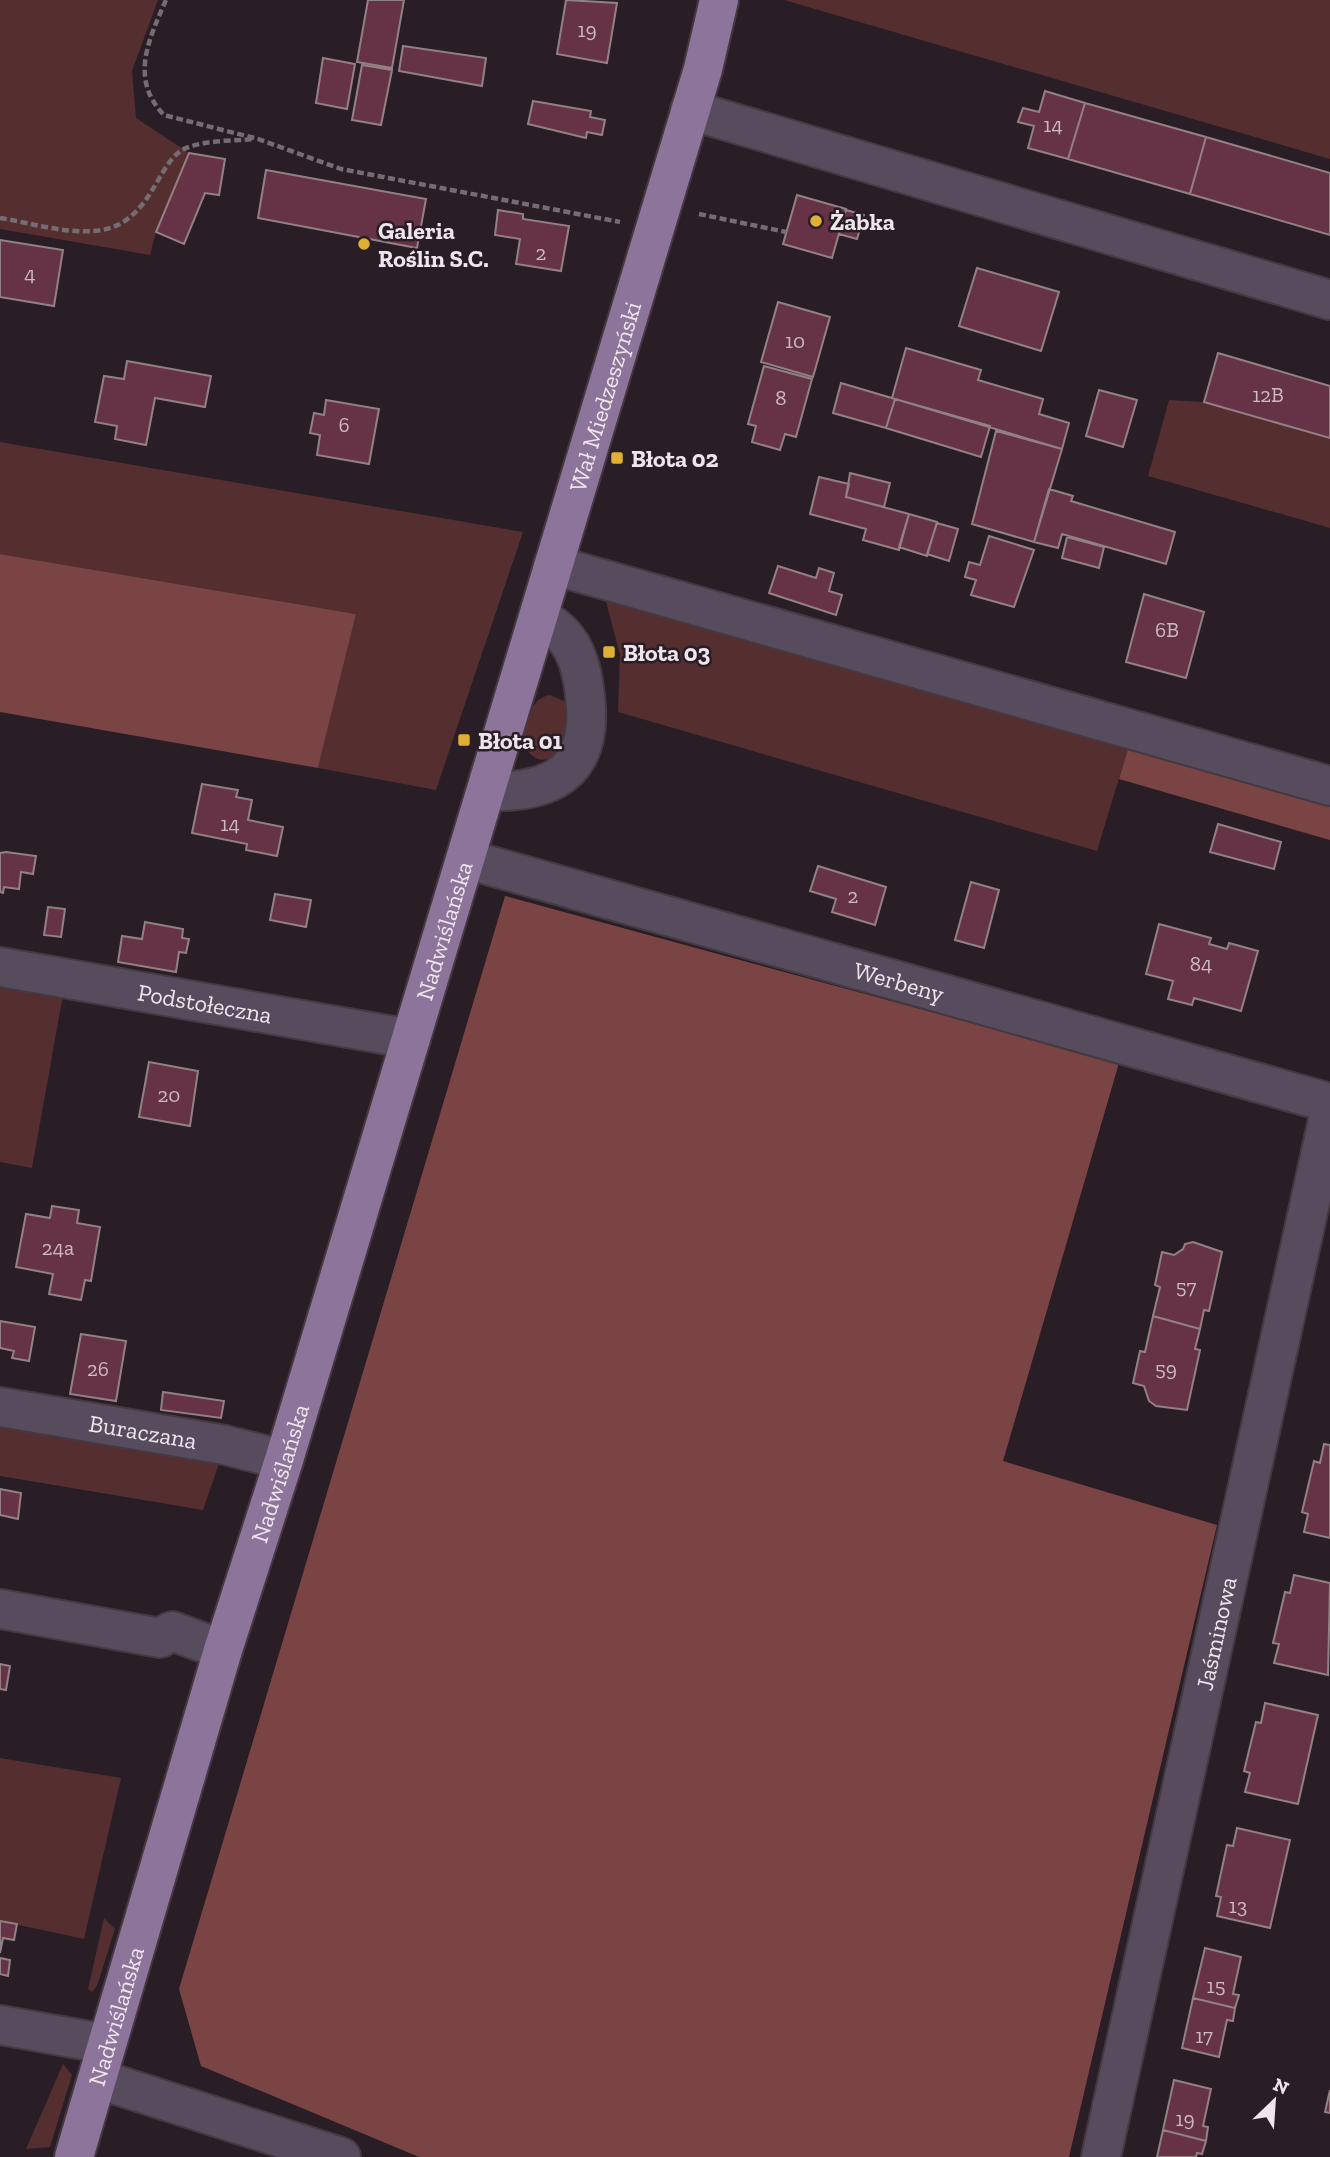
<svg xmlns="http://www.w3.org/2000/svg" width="1330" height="2157" viewBox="0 0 1330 2157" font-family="'Zilla Slab',serif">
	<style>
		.green { fill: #552e2f }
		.forest { fill: #7a4444 }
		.building { fill: #653345; stroke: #938085; stroke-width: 2 }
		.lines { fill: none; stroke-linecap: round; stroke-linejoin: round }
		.minor-casing { stroke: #453942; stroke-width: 42 }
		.major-casing { stroke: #453942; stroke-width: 42 }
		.path { stroke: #766c74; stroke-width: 4.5; stroke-dasharray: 7 3.5; stroke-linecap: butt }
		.minor { stroke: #574b5e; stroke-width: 38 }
		.major { stroke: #8d749b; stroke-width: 38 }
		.poi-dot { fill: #e1af34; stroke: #291d26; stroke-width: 2.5 }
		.labels { text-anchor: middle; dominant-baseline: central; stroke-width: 5; stroke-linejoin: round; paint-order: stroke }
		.number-label { font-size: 21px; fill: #ccb9c2 }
		.poi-label { font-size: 24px; font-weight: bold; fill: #eee6ec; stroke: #291d26; text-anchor: start }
		.street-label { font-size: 24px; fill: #eee6ec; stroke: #291d26 }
	</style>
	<rect width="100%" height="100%" fill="#291d26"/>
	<!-- green -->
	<path class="green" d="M 0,0 L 158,0 L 132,71 L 136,118 L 189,153 L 156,232 L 150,255 L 0,229 Z
		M 784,0 L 1330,0 L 1330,159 Z
		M 1169,400 L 1204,402 L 1330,438 L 1330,528 L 1148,476 Z
		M 0,442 L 523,532 L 436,790 L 318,768 L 356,614 L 0,554 Z
		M 604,594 L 1129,745 L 1097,851 L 618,712 L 620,655 Z
		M 550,695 L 564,701 C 581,728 547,790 522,742 C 527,724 529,698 550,695 Z
		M 0,984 L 63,995 L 32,1168 L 0,1162 Z
		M 0,1415 L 222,1455 L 203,1510 L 0,1476 Z
		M 0,1758 L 121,1778 L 84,1939 L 0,1921 Z
		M 104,1918 L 115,1929 L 97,1986 L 92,1992 L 88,1989 Z
		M 63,2064 L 72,2075 L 50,2147 L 26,2149 Z"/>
	<!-- forest -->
	<path class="forest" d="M 0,554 L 356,614 L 318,768 L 0,712 Z
		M 1129,745 L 1330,803 L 1330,840 L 1119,779 Z
		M 505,896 L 1119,1063 L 1003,1461 L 1217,1525 L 1069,2157 L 419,2157 L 201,2066 L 179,1989 Z"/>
	<!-- building -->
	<path class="building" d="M 368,0 L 404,0 L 392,68 L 357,62 Z
		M 566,0 L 617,3 L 607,63 L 557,54 Z
		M 403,46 L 486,58 L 482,86 L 399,71 Z
		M 323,58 L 355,64 L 347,109 L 316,103 Z
		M 362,65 L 392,70 L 381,125 L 352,120 Z
		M 1045,91 L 1085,103 L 1068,159 L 1028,148 L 1034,126 L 1018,122 L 1023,108 L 1039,112 Z
		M 533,101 L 591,111 L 590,117 L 605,120 L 602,135 L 587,132 L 586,138 L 528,124 Z
		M 1085,103 L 1206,137 L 1190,194 L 1068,159 Z
		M 1206,137 L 1330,173 L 1330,235 L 1190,194 Z
		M 189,153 L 225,159 L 219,195 L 205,193 L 184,244 L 156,232 Z
		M 266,170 L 426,199 L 417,248 L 258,218 Z
		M 797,195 L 846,209 L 832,258 L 783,244 Z
		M 498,210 L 523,214 L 523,219 L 569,226 L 561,271 L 516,264 L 520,239 L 495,235 Z
		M 846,210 L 864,215 L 857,239 L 839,234 Z
		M 0,240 L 63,250 L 54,306 L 0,297 Z
		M 977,268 L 1059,292 L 1041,351 L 959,326 Z
		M 778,302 L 830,317 L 813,377 L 761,362 Z
		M 906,348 L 981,370 L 978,380 L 1043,399 L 1039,414 L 1069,423 L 1062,449 L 892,398 Z
		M 1218,353 L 1330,386 L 1330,438 L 1204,402 Z
		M 127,361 L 211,376 L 205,407 L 155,398 L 146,445 L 115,439 L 117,426 L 95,422 L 104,376 L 124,379 Z
		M 764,366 L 812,379 L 796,437 L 785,434 L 780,450 L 752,442 L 756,426 L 748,424 Z
		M 841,383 L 895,399 L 886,428 L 833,413 Z
		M 1099,390 L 1137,400 L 1123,447 L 1086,436 Z
		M 895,399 L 990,426 L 981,457 L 886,428 Z
		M 326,400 L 379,409 L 369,464 L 317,455 L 320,435 L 310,433 L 314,413 L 324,415 Z
		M 996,431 L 1062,449 L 1034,542 L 972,524 Z
		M 850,473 L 890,483 L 884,507 L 846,497 Z
		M 819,477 L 849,484 L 846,497 L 909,514 L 899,550 L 863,540 L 866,529 L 810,514 Z
		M 1049,489 L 1073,496 L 1071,501 L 1175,532 L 1166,564 L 1062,534 L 1058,548 L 1034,542 Z
		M 909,514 L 937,522 L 927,556 L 899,547 Z
		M 937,523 L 958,529 L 949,561 L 927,554 Z
		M 989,536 L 1034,550 L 1014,607 L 971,595 L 976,580 L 965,577 L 969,562 L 980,565 Z
		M 1067,537 L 1104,547 L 1099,568 L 1062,558 Z
		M 778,566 L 816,578 L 819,568 L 834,573 L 829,591 L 842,595 L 836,615 L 769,593 Z
		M 1144,594 L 1204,612 L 1186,678 L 1126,662 Z
		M 202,784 L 238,790 L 236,797 L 252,800 L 248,820 L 283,827 L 277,856 L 246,850 L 247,844 L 192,833 Z
		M 1218,824 L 1281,842 L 1274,869 L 1210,852 Z
		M 6,852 L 36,856 L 33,874 L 21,872 L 19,889 L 4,887 L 3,893 L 0,892 L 0,853 Z
		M 818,866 L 886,887 L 875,925 L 832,912 L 836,899 L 810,891 Z
		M 971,882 L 999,890 L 984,948 L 955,940 Z
		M 275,894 L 311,900 L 306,927 L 270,920 Z
		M 48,907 L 65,909 L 61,937 L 44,935 Z
		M 145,922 L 183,929 L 182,938 L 189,939 L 186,953 L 179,952 L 176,972 L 118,962 L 122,936 L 142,939 Z
		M 1159,924 L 1211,938 L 1209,944 L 1227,949 L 1229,943 L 1258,951 L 1241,1011 L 1194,998 L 1192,1005 L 1168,999 L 1173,981 L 1146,974 Z
		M 149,1062 L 198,1071 L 190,1126 L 139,1117 Z
		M 52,1206 L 79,1210 L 77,1223 L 100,1227 L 91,1281 L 85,1280 L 81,1300 L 49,1294 L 53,1274 L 16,1267 L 26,1214 L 50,1218 Z
		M 1193,1242 L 1222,1252 L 1209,1311 L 1204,1310 L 1200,1329 L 1153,1316 L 1160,1287 L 1155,1285 L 1162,1252 L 1174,1255 L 1183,1249 L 1185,1244 Z
		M 1153,1316 L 1200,1329 L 1195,1349 L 1200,1350 L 1187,1410 L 1156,1406 L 1149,1401 L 1144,1386 L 1133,1383 L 1140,1351 L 1145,1352 Z
		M 0,1321 L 35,1327 L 29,1361 L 12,1358 L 14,1351 L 0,1348 Z
		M 81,1334 L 126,1341 L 116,1401 L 70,1394 Z
		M 163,1392 L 224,1401 L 221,1418 L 161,1410 Z
		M 1324,1444 L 1330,1445 L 1330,1538 L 1304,1532 L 1308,1514 L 1302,1512 L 1314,1461 L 1320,1463 Z
		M 0,1489 L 21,1493 L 18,1519 L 0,1515 Z
		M 1294,1575 L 1330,1583 L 1328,1675 L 1274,1663 L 1279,1644 L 1273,1643 L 1285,1592 L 1290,1593 Z
		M 0,1664 L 10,1666 L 6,1690 L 0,1689 Z
		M 1265,1703 L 1318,1715 L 1298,1804 L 1245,1792 L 1250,1773 L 1244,1771 L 1256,1722 L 1261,1723 Z
		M 1237,1828 L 1290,1840 L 1270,1928 L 1217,1916 L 1221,1897 L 1216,1896 L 1227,1845 L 1233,1846 Z
		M 0,1921 L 17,1924 L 14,1940 L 3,1938 L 0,1953 Z
		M 1205,1948 L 1241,1957 L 1233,1994 L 1239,1995 L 1235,2008 L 1193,1998 Z
		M 0,1958 L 10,1960 L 8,1976 L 0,1974 Z
		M 1193,1998 L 1235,2008 L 1233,2021 L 1227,2020 L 1219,2057 L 1182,2048 Z
		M 1174,2080 L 1211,2089 L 1203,2126 L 1208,2127 L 1206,2141 L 1163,2130 Z
		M 1330,2090 L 1330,2113 L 1325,2112 Z
		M 1163,2130 L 1206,2141 L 1202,2154 L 1197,2153 L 1196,2157 L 1157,2157 Z"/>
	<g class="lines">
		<!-- minor casing -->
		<g class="minor-casing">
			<g id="minor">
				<path d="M 690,110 L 1330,300"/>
				<path d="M 553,565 L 1330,786"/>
				<path d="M 487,791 C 555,794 594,769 585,696 C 583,675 578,652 564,636 C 558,628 547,622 539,615"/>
				<path id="s1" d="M 466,859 L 1330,1103"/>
				<path id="s2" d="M 0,967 L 411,1039"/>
				<path id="s3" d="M 0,1407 L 225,1445 L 284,1460"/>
				<path d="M 0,1609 L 160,1638 L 172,1631 L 223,1650"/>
				<path d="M 0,2025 L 106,2044"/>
				<path d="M 98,2079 L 341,2157"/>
				<path id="s4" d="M 1101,2157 L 1330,1111"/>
			</g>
		</g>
		<!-- major casing -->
		<g class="major-casing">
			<g id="major">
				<path id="s5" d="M 74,2157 L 223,1650 L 284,1460 L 703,69 L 719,0"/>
			</g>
		</g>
		<!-- path -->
		<path class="path" d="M 166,0 C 149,39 129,79 164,115 L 258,139 L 341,169 L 620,222
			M 699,214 L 786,232
			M 0,218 C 33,223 80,239 113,227 C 156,210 159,156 189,147 C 209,140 233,141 254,139"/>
		<!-- minor -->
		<use href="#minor" class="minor"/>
		<!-- major -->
		<use href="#major" class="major"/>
	</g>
	<!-- markers -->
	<g class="poi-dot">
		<circle cx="816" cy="221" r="7"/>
		<circle cx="364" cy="244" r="7"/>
		<rect x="610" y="451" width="14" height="14" rx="3.5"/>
		<rect x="602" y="645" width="14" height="14" rx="3.5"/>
		<rect x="457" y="733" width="14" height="14" rx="3.5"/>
	</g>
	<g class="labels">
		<!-- number labels -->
		<g class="number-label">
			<text x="587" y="29">19</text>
			<text x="1053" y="124">14</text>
			<text x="541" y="252">2</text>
			<text x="30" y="273">4</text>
			<text x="795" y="340">10</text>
			<text x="1268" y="394">12B</text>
			<text x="781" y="397">8</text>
			<text x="344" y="424">6</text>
			<text x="1167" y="629">6B</text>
			<text x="230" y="823">14</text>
			<text x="853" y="895">2</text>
			<text x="1201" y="963">84</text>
			<text x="169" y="1094">20</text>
			<text x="58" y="1247">24a</text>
			<text x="1186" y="1286">57</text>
			<text x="98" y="1368">26</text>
			<text x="1166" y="1368">59</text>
			<text x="1238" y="1905">13</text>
			<text x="1216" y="1985">15</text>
			<text x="1204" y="2035">17</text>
			<text x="1185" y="2118">19</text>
		</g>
		<!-- poi labels -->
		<g class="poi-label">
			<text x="830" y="221">Żabka</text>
			<text x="378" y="230">Galeria<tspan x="378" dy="28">Roślin S.C.</tspan></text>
			<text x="631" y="458">Błota 02</text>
			<text x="623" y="652">Błota 03</text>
			<text x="478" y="740">Błota 01</text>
		</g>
		<!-- street labels -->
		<g class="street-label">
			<text stroke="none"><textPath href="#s5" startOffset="1839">Wał Miedzeszyński</textPath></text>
			<text stroke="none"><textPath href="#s5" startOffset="1281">Nadwiślańska</textPath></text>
			<text stroke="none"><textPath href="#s1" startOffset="450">Werbeny</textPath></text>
			<text stroke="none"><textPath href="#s2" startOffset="208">Podstołeczna</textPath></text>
			<text stroke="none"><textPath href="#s3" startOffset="145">Buraczana</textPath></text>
			<text stroke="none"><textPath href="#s5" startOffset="714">Nadwiślańska</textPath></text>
			<text stroke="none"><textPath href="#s4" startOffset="536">Jaśminowa</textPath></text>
			<text stroke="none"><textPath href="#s5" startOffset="147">Nadwiślańska</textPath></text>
		</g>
	</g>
	<!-- north arrow -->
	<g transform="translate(1274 2101) rotate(25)" stroke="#291d26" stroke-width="5" paint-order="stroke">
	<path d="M0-5L12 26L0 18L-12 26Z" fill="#eee6ec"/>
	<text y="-10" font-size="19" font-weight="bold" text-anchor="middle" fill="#eee6ec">N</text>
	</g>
</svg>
